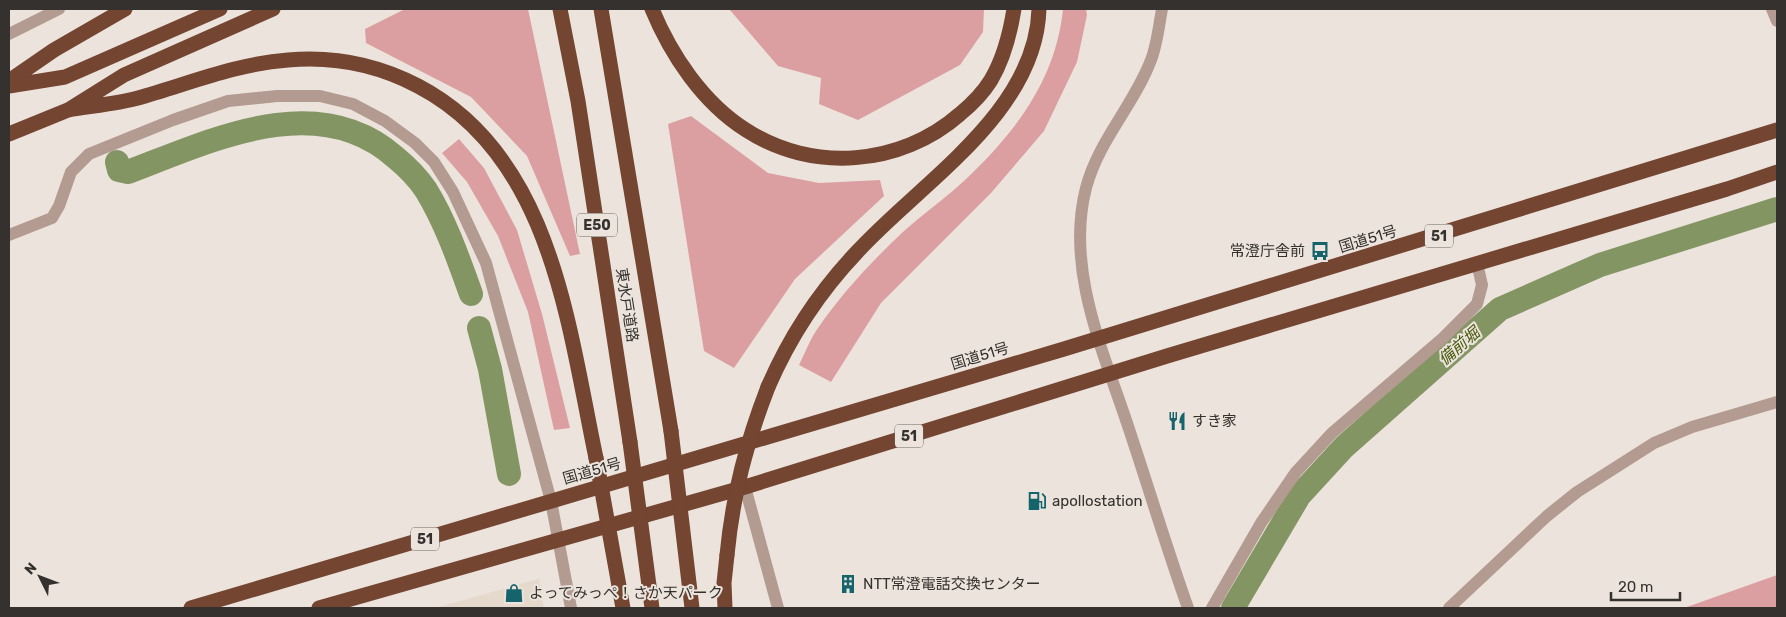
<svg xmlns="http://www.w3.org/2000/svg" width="1786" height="617" viewBox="0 0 1786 617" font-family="Rubik,'Noto Sans JP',sans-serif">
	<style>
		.built { fill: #e5d9cb }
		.forest { fill: #dc9fa1 }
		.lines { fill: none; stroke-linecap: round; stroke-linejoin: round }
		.canal { stroke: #849564; stroke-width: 24 }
		.minor { stroke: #b39b91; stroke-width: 12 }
		.highway { stroke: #744531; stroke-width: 15 }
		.highway-bridge { stroke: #744531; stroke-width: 15 }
		.labels { text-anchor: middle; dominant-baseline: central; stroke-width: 4; stroke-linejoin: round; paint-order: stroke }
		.shield { fill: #ece4dc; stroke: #6b6762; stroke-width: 1 }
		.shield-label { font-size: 14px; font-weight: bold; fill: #34312e }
		.street-label { font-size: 15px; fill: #34312e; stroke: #ece4dc }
		.poi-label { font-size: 15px; fill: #34312e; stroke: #ece4dc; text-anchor: start }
		.water-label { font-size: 16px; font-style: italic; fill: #465a0b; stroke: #ece4dc }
	</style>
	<rect width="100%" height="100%" fill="#ece4dc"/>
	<!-- built -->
	<path class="built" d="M 539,579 L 544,608 L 435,608 L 538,579 Z"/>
	<!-- forest -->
	<path class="forest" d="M 405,9 L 528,9 L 580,254 L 570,256 L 527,156 L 471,97 L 366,43 L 365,29 Z
		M 729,9 L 984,9 L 983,32 L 960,65 L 858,120 L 819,104 L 821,78 L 778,66 Z
		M 1063,9 L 1086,9 L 1087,15 L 1077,62 L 1044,131 L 991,193 L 881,303 L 831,382 L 799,365 C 805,353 810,339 818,328 C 842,293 873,260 904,231 C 924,213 946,198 965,180 C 1016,132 1056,79 1063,9 Z
		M 691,116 L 768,173 L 819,183 L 880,180 L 884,196 L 795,279 L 734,368 L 704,351 L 668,124 Z
		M 459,139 L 484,168 L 517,230 L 542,314 L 570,428 L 554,430 L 528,312 L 498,236 L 467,182 L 442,153 Z
		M 1777,575 L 1777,608 L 1684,608 Z"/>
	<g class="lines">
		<!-- canal -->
		<path class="canal" d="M 117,162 L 119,170 L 128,172 C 210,141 317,88 395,157 C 406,166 418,178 426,190 C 446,223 458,258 471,294
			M 479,328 L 490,369 L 509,474
			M 1233,608 L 1299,496 L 1344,447 L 1500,309 L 1600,265 L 1777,209"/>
		<!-- minor -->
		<path class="minor" d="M 1162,9 C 1159,25 1157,45 1151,60 C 1134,105 1098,141 1086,188 C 1065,269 1104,353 1129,429 C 1149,489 1167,549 1188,608
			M 1772,9 L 1777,21
			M 9,34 L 59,9
			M 9,235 L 52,218 L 59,206 L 71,172 L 89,154 L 173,120 L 228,101 L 277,96 L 320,96 L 353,104 L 385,121 L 415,143 L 434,162 L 453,192 L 486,263 L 551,501 L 571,608
			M 745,487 L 778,608
			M 1212,608 L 1261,523 L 1296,472 L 1332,433 L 1443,338 L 1477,304 L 1482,285 L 1477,263
			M 1449,608 L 1547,516 L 1577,492 L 1654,443 L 1692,427 L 1777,402"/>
		<!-- highway -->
		<path class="highway" d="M 560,9 L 578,101 L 630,442
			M 601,9 L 671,431
			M 652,9 C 671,55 703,103 746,130 C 812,173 901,166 960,114 C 971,105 983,93 991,80 C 1004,58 1010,34 1014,9
			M 9,81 L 54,50 L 125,9
			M 9,86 L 65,77 L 220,9
			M 68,110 C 91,106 116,104 138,98 C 188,84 235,64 288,60 C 333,56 378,65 418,86 C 552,156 568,325 596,458
			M 9,134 L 68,110 L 124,75 L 273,9
			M 768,387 C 790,336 819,292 857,252 C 920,183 1036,113 1039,9
			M 191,608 L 1064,349 L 1777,130
			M 319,608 L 745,487 L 1167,356 L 1727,189 L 1777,172
			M 725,608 L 724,583 L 727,555"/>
		<!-- highway-bridge -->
		<path class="highway-bridge" d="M 671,431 L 692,608
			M 630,442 L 652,608
			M 596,458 L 623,608
			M 727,555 C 733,494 746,444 768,387"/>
	</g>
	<!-- icons -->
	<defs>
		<g id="bus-bare" transform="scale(1.5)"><path d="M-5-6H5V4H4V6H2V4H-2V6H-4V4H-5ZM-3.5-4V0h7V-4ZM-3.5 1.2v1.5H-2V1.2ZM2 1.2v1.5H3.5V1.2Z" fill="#15636b" stroke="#ece4dc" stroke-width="2.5" paint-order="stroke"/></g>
		<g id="restaurant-bare" transform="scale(1.5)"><path d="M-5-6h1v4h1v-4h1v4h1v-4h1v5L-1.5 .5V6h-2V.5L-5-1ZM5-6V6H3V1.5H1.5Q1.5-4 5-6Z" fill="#15636b" stroke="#ece4dc" stroke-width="2.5" paint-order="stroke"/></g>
		<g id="fuel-bare" transform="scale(1.5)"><path d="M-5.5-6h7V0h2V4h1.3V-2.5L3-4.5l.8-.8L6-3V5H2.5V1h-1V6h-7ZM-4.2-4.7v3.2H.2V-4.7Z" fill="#15636b" stroke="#ece4dc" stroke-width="2.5" paint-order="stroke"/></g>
		<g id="building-bare" transform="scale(1.5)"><path d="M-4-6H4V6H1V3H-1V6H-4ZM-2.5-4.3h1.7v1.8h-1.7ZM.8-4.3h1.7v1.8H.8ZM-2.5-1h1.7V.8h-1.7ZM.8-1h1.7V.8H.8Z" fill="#15636b" stroke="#ece4dc" stroke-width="2.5" paint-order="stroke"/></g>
		<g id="shop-bare" transform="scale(1.5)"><path d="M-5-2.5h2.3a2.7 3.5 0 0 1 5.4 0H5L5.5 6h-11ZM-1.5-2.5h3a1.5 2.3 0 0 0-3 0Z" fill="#15636b" stroke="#ece4dc" stroke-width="2.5" paint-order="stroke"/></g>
	</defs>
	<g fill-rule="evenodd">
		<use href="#bus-bare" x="1320" y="251"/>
		<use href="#restaurant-bare" x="1177" y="421"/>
		<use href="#fuel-bare" x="1037" y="501"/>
		<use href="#building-bare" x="848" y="584"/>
		<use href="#shop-bare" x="514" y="593"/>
	</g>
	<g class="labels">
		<!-- shield labels -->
		<g class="shield">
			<rect x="577" y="213.5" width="40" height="23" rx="4"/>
			<rect x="1425" y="224.5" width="28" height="23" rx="4"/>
			<rect x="895" y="424.5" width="28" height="23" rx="4"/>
			<rect x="411" y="527.5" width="28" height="23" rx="4"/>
		</g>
		<g class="shield-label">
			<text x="597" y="225">E50</text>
			<text x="1439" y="236">51</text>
			<text x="909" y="436">51</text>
			<text x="425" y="539">51</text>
		</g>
		<!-- street labels -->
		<g class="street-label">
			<text transform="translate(1368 239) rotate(-17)">国道51号</text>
			<text transform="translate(627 305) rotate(81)">東水戸道路</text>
			<text transform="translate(980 356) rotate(-17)">国道51号</text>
			<text transform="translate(592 471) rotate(-16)">国道51号</text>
		</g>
		<!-- poi labels -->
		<g class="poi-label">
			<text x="1305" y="251" text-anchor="end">常澄庁舎前</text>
			<text x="1192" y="421">すき家</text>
			<text x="1052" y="501">apollostation</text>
			<text x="863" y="584">NTT常澄電話交換センター</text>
			<text x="529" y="593">よってみっぺ！さか天パーク</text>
		</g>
		<!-- water labels -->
		<g class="water-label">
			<text transform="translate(1459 346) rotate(-41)">備前堀</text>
		</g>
	</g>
	<!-- border -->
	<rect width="1786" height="617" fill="none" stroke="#34312e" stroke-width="20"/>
	<!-- north arrow -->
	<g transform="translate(40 577) rotate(312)" stroke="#ece4dc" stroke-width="4" paint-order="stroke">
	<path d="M0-4L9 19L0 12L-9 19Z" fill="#34312e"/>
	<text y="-8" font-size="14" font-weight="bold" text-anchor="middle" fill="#34312e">N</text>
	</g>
	<!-- scale -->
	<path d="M1611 592v8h69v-8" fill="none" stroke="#34312e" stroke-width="2.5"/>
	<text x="1618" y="592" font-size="15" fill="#34312e" stroke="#ece4dc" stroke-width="4" paint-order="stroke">20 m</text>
</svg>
